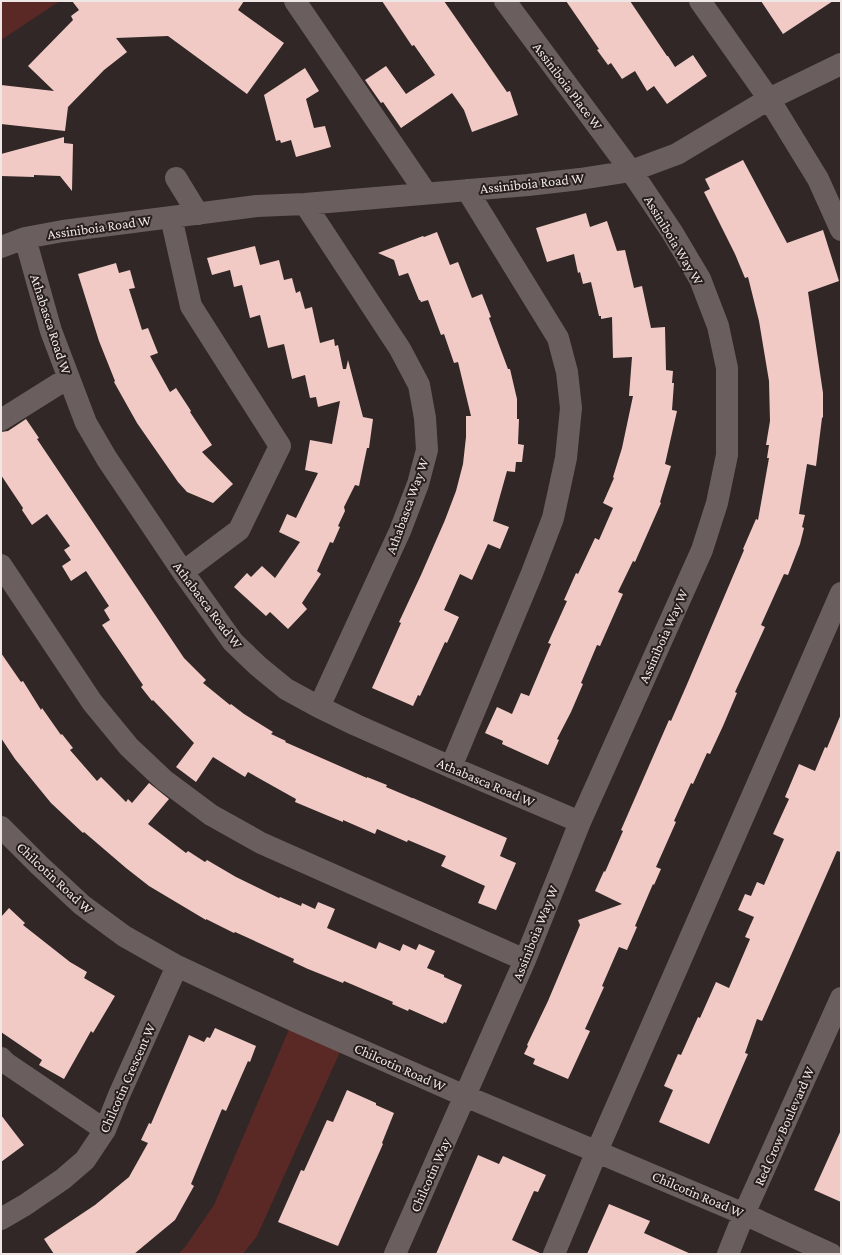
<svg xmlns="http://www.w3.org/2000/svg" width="842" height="1255" viewBox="0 0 842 1255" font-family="'Crimson Pro',serif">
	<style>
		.green { fill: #5b2925 }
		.building { fill: #f2cac5 }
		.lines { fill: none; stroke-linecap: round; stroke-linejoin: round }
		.minor { stroke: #6a5f5e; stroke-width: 22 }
		.labels { text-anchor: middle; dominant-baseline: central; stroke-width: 4; stroke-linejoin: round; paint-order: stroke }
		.street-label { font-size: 14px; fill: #eee7e6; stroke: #261d1c }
	</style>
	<rect width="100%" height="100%" fill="#302726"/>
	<!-- green -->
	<path class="green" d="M 1,1 L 60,1 L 1,40 Z
		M 293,1020 L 344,1043 L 257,1236 L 243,1254 L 178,1254 L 185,1247 L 214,1205 Z"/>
	<!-- building -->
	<path class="building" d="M 72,1 L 244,1 L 238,10 L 284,43 L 247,94 L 168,36 L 116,38 L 127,52 L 104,70 L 68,107 L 65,131 L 1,124 L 1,85 L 54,91 L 28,66 L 73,20 L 71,16 L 79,10 Z
		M 382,1 L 444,1 L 507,92 L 510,91 L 518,115 L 472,132 L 464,110 L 452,93 L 401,128 L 383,102 L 381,103 L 365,80 L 386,66 L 406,94 L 435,75 L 414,45 L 412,46 Z
		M 566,1 L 630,1 L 667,56 L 668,56 L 675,67 L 693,55 L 707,76 L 667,104 L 654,86 L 647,91 L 635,71 L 622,79 L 611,63 L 608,65 L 597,50 L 599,49 Z
		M 761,1 L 833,1 L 783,34 Z
		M 305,68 L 319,91 L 306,99 L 314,128 L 325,126 L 331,147 L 296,157 L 291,140 L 281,143 L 280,140 L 276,141 L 264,95 Z
		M 64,137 L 64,143 L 73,144 L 72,191 L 60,176 L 34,175 L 34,177 L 1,176 L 1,154 Z
		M 743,160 L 787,243 L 823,230 L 839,281 L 808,292 L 823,393 L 823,417 L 822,418 L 816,466 L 807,464 L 799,514 L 805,515 L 802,527 L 804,528 L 800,544 L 788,575 L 784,574 L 761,625 L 765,627 L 735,692 L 737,693 L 723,726 L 710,754 L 707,753 L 693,784 L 691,783 L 674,821 L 676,822 L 656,867 L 661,869 L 654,885 L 653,884 L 635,926 L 637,927 L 627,950 L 619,947 L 602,986 L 604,987 L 585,1029 L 590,1031 L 568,1079 L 533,1064 L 535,1059 L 524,1054 L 528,1046 L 527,1045 L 548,1001 L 580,925 L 578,920 L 622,904 L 595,891 L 604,871 L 605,872 L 623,831 L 621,830 L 628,814 L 669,720 L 671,721 L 688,682 L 744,550 L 743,549 L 756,519 L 758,520 L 769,458 L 767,458 L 769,445 L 766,445 L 770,421 L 769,381 L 759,321 L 748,277 L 745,278 L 735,254 L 704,192 L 710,189 L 705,179 Z
		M 586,213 L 590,227 L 607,221 L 617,251 L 625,250 L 634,288 L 642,286 L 651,328 L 665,327 L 666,370 L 673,371 L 672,383 L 674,383 L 672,410 L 677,411 L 665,464 L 671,466 L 660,502 L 661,503 L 635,562 L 633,561 L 618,592 L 623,594 L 600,646 L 597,645 L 581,683 L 583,684 L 571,712 L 557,739 L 559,740 L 548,765 L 502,744 L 503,741 L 485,733 L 497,707 L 512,714 L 521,693 L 529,696 L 551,644 L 548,643 L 567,601 L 564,600 L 576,573 L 578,574 L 595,538 L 599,540 L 613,508 L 603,503 L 614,478 L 613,477 L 622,448 L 633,396 L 629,396 L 632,357 L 613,358 L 612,317 L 601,319 L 601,316 L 599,316 L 591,282 L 583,284 L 580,272 L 578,273 L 574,254 L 547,262 L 536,228 Z
		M 437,232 L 450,265 L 458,262 L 472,298 L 482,294 L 491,317 L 489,318 L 508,369 L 510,369 L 517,399 L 517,419 L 519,419 L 518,444 L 524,445 L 522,462 L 516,462 L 515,472 L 507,471 L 493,521 L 509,527 L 500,549 L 488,544 L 472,580 L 460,574 L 444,610 L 459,617 L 447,643 L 445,642 L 420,696 L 418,695 L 413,706 L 372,688 L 401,623 L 399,622 L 421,575 L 445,520 L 456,491 L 463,464 L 466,437 L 466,416 L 471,416 L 458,362 L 454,363 L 444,334 L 441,335 L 428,300 L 421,302 L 420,300 L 419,300 L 408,273 L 399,276 L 394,260 L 378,253 L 423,236 L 424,237 Z
		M 255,246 L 260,265 L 279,260 L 284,280 L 292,278 L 296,293 L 300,291 L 305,309 L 312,307 L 320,343 L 334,339 L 335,346 L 338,345 L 343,369 L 346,369 L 348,360 L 363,417 L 373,419 L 369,448 L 367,448 L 359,486 L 355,485 L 344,507 L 345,511 L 338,526 L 340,527 L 333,543 L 330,542 L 317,571 L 321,574 L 302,603 L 307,609 L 288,629 L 270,612 L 266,616 L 234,587 L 247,573 L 251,577 L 262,566 L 275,578 L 300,542 L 279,532 L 287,514 L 296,518 L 318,473 L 305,470 L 310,440 L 332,444 L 340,401 L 318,407 L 316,397 L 310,398 L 305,375 L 292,379 L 284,344 L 268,348 L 260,315 L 250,318 L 242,285 L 234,287 L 230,270 L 212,275 L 207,258 Z
		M 116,263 L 119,273 L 130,270 L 135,288 L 129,289 L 142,330 L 148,328 L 158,353 L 150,356 L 170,392 L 176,388 L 191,411 L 190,412 L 212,445 L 202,452 L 233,484 L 213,503 L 187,492 L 178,482 L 137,423 L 114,382 L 115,381 L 99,341 L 78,274 Z
		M 26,419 L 39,438 L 37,439 L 184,658 L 206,680 L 203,683 L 230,705 L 231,704 L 244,714 L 273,732 L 271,734 L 286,741 L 285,742 L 367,778 L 367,777 L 387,785 L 386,787 L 412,798 L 413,798 L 507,838 L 500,856 L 516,863 L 496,910 L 478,903 L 485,886 L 441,866 L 446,856 L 408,840 L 407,842 L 377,829 L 375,834 L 343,820 L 343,822 L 326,815 L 295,802 L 296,799 L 248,772 L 245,777 L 213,757 L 196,782 L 176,767 L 194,743 L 153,700 L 152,701 L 141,687 L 143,685 L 102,625 L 110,620 L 104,610 L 109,606 L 86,571 L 71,581 L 62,566 L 71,560 L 64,550 L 70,546 L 47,514 L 32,525 L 22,510 L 23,508 L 1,475 L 1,432 L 8,431 Z
		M 1,653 L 21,682 L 23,681 L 41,710 L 42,708 L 61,735 L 62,734 L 73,748 L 70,750 L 97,781 L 101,777 L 126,802 L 128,799 L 132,803 L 149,783 L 169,799 L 148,824 L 186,853 L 188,851 L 205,862 L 207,860 L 236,877 L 279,898 L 280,897 L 301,906 L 302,903 L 315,909 L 318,902 L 335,909 L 327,928 L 376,949 L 379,942 L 400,951 L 403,944 L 416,950 L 419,944 L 435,951 L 427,968 L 444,975 L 444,977 L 462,985 L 446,1023 L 444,1022 L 443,1024 L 409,1009 L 408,1011 L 392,1004 L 393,1002 L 344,981 L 343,983 L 308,969 L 293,962 L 294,959 L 235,932 L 234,933 L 206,919 L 206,920 L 149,886 L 126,868 L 84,832 L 83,833 L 51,803 L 15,759 L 1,738 Z
		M 841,714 L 841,852 L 837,851 L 762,1021 L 757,1019 L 745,1053 L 748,1054 L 709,1144 L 659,1122 L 673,1090 L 664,1086 L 678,1054 L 681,1055 L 698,1017 L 700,1018 L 716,982 L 729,988 L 750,939 L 745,937 L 754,917 L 738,910 L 745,894 L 751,896 L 757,882 L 764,885 L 784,839 L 773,834 L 789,799 L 785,797 L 799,764 L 815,771 L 825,747 L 827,748 Z
		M 9,908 L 25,923 L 23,925 L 70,962 L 87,972 L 84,978 L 115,996 L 93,1033 L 91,1031 L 64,1079 L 39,1065 L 42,1060 L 1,1032 L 1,917 Z
		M 215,1028 L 256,1046 L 250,1062 L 248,1061 L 226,1111 L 222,1109 L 191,1184 L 194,1186 L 175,1220 L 134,1254 L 54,1254 L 44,1239 L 95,1205 L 129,1177 L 148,1143 L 141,1140 L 149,1123 L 151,1124 L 189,1035 L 204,1042 L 207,1037 L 210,1038 Z
		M 347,1090 L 376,1103 L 376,1105 L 394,1113 L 382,1143 L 383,1144 L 338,1246 L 278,1222 L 301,1170 L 304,1171 L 327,1120 L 333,1122 Z
		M 1,1115 L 24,1145 L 1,1162 Z
		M 841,1130 L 841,1202 L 814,1190 Z
		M 478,1155 L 499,1164 L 503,1156 L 546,1175 L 538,1192 L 534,1191 L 512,1240 L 542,1254 L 436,1254 Z
		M 609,1204 L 650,1221 L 644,1233 L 691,1254 L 587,1254 Z"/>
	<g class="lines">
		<!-- minor -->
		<path class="minor" d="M 295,1 L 426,193
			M 700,1 L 769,99 L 818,179 L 841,230
			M 176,178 L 198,214
			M 305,204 L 400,349 L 419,385 L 425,418 L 427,450 L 418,484 L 400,531 L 319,707
			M 171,217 L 191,306 L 280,446 L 239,530 L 183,572
			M 25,238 L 51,331 L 86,423 L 107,459 L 183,572 L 233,642 L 258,666 L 286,689 L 319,707 L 356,725 L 451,767 L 580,822
			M 1,247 L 25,238 L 63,231 L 257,206 L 305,204 L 528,185 L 580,179 L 631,171 L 677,154 L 769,99 L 841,64
			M 1,420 L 68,378
			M 1,565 L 92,702 L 129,747 L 164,780 L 211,815 L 261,843 L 525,960
			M 451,767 L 532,573 L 553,518 L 566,458 L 571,408 L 567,372 L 558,338 L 467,190
			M 1,827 L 39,865 L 82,905 L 124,936 L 177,966 L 293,1020 L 465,1096 L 744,1214 L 831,1254
			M 1,1058 L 6,1063 L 105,1130
			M 1,1219 L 25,1205 L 63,1179 L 85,1160 L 105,1130 L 119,1095 L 177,966
			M 395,1254 L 525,960 L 580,822 L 702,550 L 717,503 L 727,455 L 727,368 L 718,326 L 700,279 L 672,232 L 631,171 L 505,1
			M 554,1254 L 597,1151 L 841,593
			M 728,1254 L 744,1214 L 841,998"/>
	</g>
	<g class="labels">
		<!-- street labels -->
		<g class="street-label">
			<text transform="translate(568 86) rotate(53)">Assiniboia Place W</text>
			<text transform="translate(532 183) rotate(-6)">Assiniboia Road W</text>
			<text transform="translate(99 227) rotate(-8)">Assiniboia Road W</text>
			<text transform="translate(674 240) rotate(59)">Assiniboia Way W</text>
			<text transform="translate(51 324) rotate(72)">Athabasca Road W</text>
			<text transform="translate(407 506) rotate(-70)">Athabasca Way W</text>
			<text transform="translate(208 605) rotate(53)">Athabasca Road W</text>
			<text transform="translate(663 636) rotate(-66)">Assiniboia Way W</text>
			<text transform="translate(486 782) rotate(23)">Athabasca Road W</text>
			<text transform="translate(55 878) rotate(43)">Chilcotin Road W</text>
			<text transform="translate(535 933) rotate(-68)">Assiniboia Way W</text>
			<text transform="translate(400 1067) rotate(24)">Chilcotin Road W</text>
			<text transform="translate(127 1078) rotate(-66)">Chilcotin Crescent W</text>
			<text transform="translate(784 1126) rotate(-66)">Red Crow Boulevard W</text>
			<text transform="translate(430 1175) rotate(-66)">Chilcotin Way</text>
			<text transform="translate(698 1194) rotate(23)">Chilcotin Road W</text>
		</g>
	</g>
	<!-- border -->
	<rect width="842" height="1255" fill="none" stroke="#eee7e6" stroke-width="4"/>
</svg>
